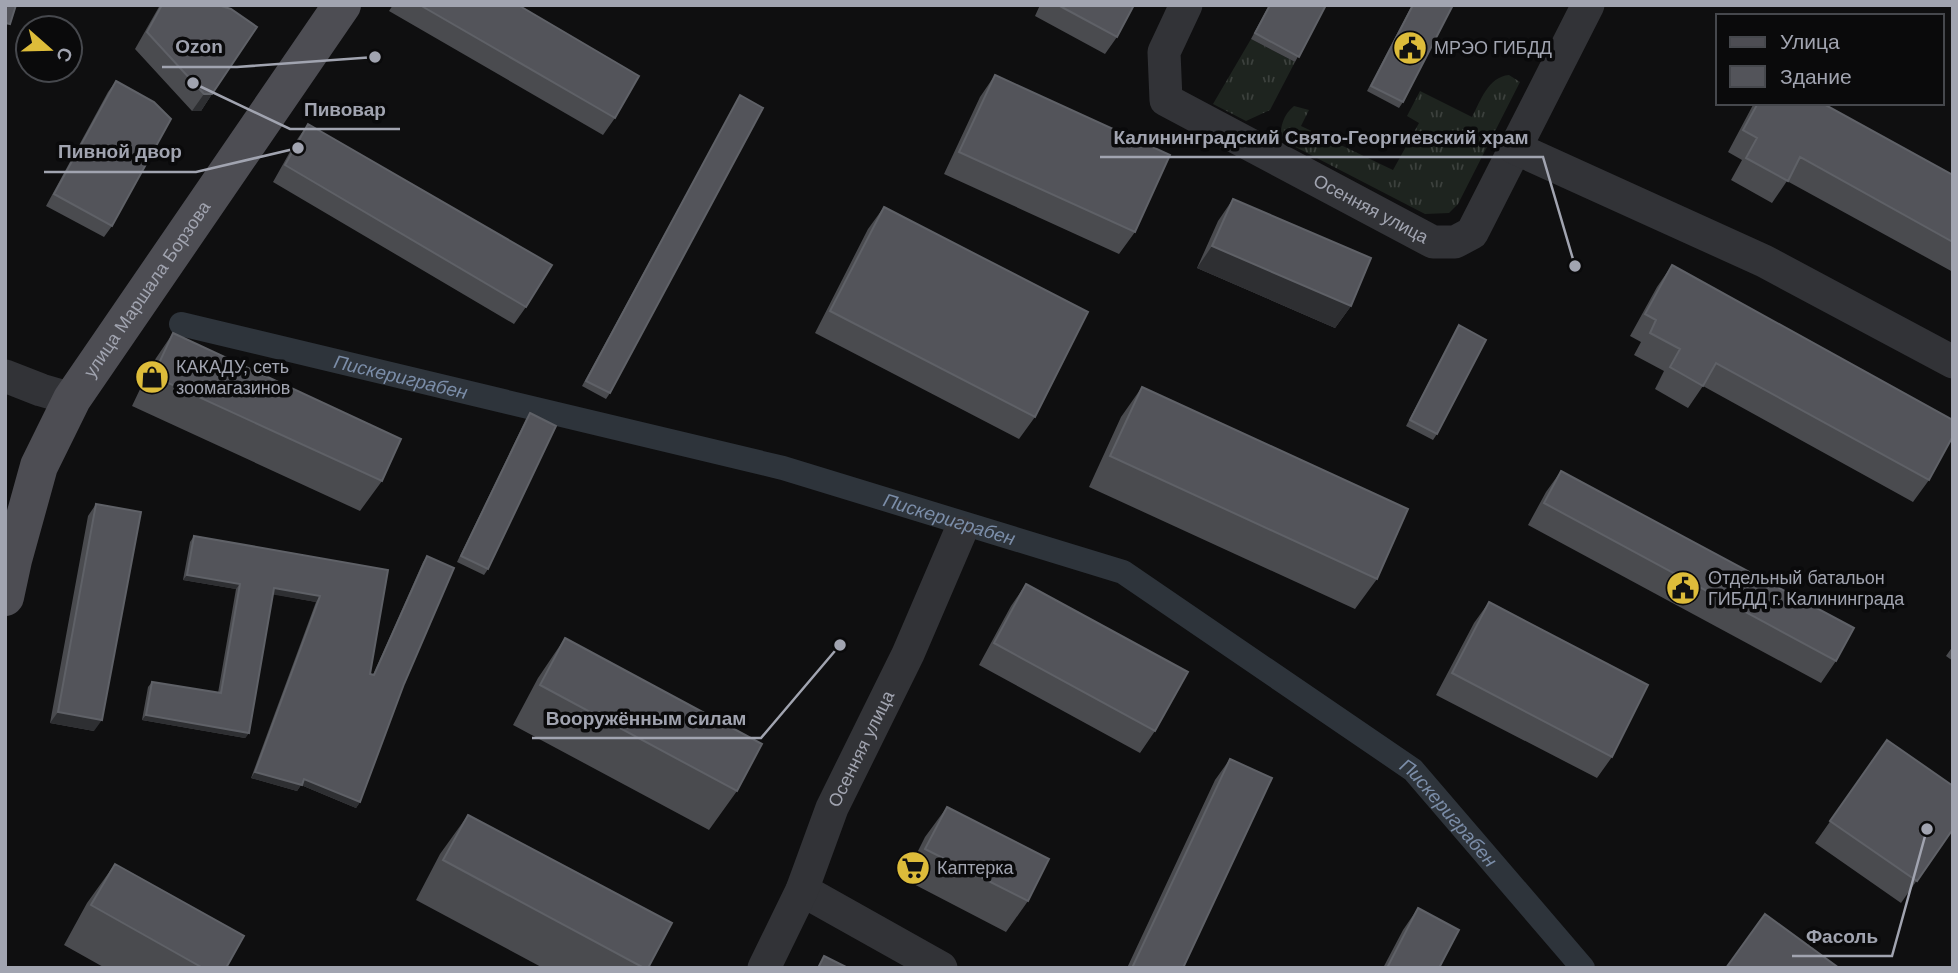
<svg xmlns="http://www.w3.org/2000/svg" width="1958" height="973" viewBox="0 0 1958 973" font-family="Helvetica,sans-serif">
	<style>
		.grass { fill: url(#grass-tufts) }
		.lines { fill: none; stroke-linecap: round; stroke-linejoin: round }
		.canal { stroke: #2e343b; stroke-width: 24 }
		.minor { stroke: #323337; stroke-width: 33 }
		.major { stroke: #4d4d53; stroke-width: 38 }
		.wall { fill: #4a4b4f }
		.shaded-wall { fill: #2e2f32 }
		.building { fill: #53545a; stroke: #5f6167; stroke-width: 2 }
		.labels { text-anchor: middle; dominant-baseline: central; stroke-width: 7; stroke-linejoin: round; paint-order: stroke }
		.poi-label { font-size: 18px; fill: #a1a4b0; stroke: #0a0a0b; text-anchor: start }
		.street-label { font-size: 18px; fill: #a1a4b0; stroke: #0a0a0b }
		.water-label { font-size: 19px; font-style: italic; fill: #7b8da8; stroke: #0a0a0b }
		.leader { fill: none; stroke: #a1a4b0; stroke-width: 2.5 }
		.callout-dot { fill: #a1a4b0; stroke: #0a0a0b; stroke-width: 2.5 }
		.callout-label { font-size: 19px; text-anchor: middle; font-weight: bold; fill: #a1a4b0; stroke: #0a0a0b; stroke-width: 7; stroke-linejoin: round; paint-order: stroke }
	</style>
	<defs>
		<pattern id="grass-tufts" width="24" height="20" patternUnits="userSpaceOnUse" patternTransform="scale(1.75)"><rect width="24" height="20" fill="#1e241f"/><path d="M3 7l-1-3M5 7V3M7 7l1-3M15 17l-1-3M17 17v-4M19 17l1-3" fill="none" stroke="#3c413d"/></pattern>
	</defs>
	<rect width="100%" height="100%" fill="#0f0f10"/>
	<!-- grass -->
	<path class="grass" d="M 1251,39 L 1295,62 L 1270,110 L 1246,121 L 1213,104 Z
		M 1509,75 L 1520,82 L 1458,204 L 1449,213 L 1425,214 L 1280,139 C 1281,125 1283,115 1294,106 L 1309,110 L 1301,126 L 1393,170 L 1419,123 L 1407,116 L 1420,91 L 1472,117 C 1481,100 1488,77 1509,75 Z"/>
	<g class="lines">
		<!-- canal -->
		<path class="canal" id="s1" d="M 181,324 L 783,468 L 1123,572 L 1413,770 L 1583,968"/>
		<!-- minor -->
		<g class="minor">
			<path id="s2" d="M 1186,5 L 1164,52 L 1166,100 L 1433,242 L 1455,242 L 1472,233 L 1588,5"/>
			<path d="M 1515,148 L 1764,261 L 1953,362"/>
			<path d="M 5,376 L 41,390 L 72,399"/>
			<path d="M 802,890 L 941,968"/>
			<path id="s3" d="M 764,968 L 802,890 L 832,808 L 908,654 L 960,533"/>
		</g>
		<!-- major -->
		<path class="major" id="s4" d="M 5,597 L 13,560 L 39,466 L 72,399 L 342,5"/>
	</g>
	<!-- wall -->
	<path class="wall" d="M 160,5 L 218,5 L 212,94 L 201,111 L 192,111 L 135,49 Z
		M 393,5 L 518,5 L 615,118 L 603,135 L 389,11 Z
		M 1040,5 L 1134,5 L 1117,37 L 1105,54 L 1035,16 Z
		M 1269,5 L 1326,5 L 1295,62 L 1251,39 Z
		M 1412,5 L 1453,5 L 1403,102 L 1399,108 L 1367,91 Z
		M 995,75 L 1135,232 L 1119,254 L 944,174 L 980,97 Z
		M 116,81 L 112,226 L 104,237 L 46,206 L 108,92 Z
		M 740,95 L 610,393 L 606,399 L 582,386 Z
		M 1754,103 L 1822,103 L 1953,175 L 1953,272 L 1787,181 L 1772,203 L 1731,180 L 1742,160 L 1728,152 Z
		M 308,124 L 526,307 L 514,324 L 273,182 L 296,141 Z
		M 1233,199 L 1351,306 L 1335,328 L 1197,268 L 1218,221 Z
		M 884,207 L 1035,417 L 1019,439 L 815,333 L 868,229 Z
		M 1672,265 L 1929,480 L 1913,502 L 1703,386 L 1688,408 L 1655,389 L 1664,371 L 1634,355 L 1641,342 L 1630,336 L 1657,287 Z
		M 1459,325 L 1437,434 L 1433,440 L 1406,426 Z
		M 173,333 L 382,481 L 360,511 L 132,406 L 152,364 Z
		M 1142,387 L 1377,579 L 1355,609 L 1089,487 L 1121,417 Z
		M 530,413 L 488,569 L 484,575 L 457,562 L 526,419 Z
		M 1561,471 L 1836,661 L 1821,683 L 1528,525 L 1546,492 Z
		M 96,504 L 94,731 L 50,723 L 88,516 Z
		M 194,536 L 388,570 L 370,674 L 373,675 L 423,562 L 427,556 L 404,684 L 360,802 L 356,808 L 301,785 L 297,791 L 251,778 L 316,602 L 273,594 L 249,733 L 245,738 L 142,720 L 148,687 L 152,682 L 218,693 L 236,589 L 183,580 L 190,542 Z
		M 1026,584 L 1155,731 L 1140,753 L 979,665 L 1011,606 Z
		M 1489,602 L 1612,757 L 1597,778 L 1436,695 L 1474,623 Z
		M 565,638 L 737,791 L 709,830 L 513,725 L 538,678 Z
		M 1953,646 L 1953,661 L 1946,656 Z
		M 1887,740 L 1953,829 L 1901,903 L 1815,843 Z
		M 1230,759 L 1183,968 L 1127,968 L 1215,780 Z
		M 947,807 L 1028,901 L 1006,932 L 904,879 L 925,837 Z
		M 468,815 L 648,968 L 543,968 L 416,900 L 440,854 Z
		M 115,864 L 226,968 L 105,968 L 64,945 L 87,903 Z
		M 1418,908 L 1439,968 L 1383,968 L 1403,930 Z"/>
	<!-- shaded-wall -->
	<path class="shaded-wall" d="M 204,94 L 212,94 L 201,111 L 192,111 Z
		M 1212,246 L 1351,306 L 1335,328 L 1197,268 Z
		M 187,575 L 240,584 L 236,589 L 183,580 Z
		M 274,588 L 320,596 L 316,602 L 270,594 Z
		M 58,712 L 102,720 L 94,731 L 50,723 Z
		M 146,715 L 249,733 L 245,738 L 142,720 Z
		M 255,772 L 304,779 L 360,802 L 356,808 L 301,785 L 297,791 L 251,778 Z"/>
	<!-- building -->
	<path class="building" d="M 5,5 L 16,5 L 10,24 L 5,23 Z
		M 162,5 L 218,5 L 231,9 L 257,27 L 212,94 L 204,94 L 147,32 Z
		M 420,5 L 518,5 L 639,76 L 615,118 Z
		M 1058,5 L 1134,5 L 1117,37 Z
		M 1270,5 L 1326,5 L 1299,57 L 1255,33 Z
		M 1413,5 L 1453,5 L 1403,102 L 1371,86 Z
		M 995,75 L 1170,155 L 1135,232 L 959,152 Z
		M 116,81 L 154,102 L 171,119 L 112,226 L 54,194 Z
		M 740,95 L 763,108 L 610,393 L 586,381 Z
		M 1758,103 L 1822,103 L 1953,175 L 1953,242 L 1800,157 L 1788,181 L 1746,158 L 1757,138 L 1743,130 Z
		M 308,124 L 552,265 L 526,307 L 285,165 Z
		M 1233,199 L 1371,258 L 1351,306 L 1212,246 Z
		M 884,207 L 1088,312 L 1035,417 L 830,311 Z
		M 1672,265 L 1953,420 L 1953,436 L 1929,480 L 1716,363 L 1703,386 L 1670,367 L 1680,349 L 1650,333 L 1656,320 L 1645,314 Z
		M 1459,325 L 1486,340 L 1437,434 L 1410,420 Z
		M 173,333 L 401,439 L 382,481 L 153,376 Z
		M 1142,387 L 1408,509 L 1377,579 L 1110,456 Z
		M 530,413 L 556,426 L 488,569 L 461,556 Z
		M 1561,471 L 1854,628 L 1836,661 L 1544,503 Z
		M 96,504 L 141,512 L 102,720 L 58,712 Z
		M 194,536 L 388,570 L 370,674 L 374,675 L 427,556 L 454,568 L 404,684 L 360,802 L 304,779 L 302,785 L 255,772 L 320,596 L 274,588 L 249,733 L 146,715 L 152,682 L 221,693 L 240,584 L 187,575 Z
		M 1026,584 L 1188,672 L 1155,731 L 994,643 Z
		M 1489,602 L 1648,685 L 1612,757 L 1452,673 Z
		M 565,638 L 762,744 L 737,791 L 540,685 Z
		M 1887,740 L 1953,786 L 1953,829 L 1917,881 L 1830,821 Z
		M 1230,759 L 1272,778 L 1183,968 L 1132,968 Z
		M 947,807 L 1049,859 L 1028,901 L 925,849 Z
		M 468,815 L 672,923 L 648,968 L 644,968 L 443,860 Z
		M 115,864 L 244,936 L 226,968 L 203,968 L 91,905 Z
		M 1418,908 L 1459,930 L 1439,968 L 1387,968 Z
		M 1765,914 L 1839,968 L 1726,968 Z
		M 824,956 L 848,968 L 818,968 Z"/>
	<!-- icons -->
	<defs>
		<g id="civic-disc" transform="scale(1.75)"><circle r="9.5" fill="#ddbc3a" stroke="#0a0a0b"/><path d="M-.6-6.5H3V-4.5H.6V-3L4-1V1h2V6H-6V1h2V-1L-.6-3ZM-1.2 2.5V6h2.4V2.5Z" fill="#111"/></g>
		<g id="shop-disc" transform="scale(1.75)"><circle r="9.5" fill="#ddbc3a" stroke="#0a0a0b"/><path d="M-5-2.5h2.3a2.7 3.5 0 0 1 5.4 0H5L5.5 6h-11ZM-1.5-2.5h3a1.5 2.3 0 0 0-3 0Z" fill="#111"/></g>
		<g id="supermarket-disc" transform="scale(1.75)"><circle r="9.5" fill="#ddbc3a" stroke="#0a0a0b"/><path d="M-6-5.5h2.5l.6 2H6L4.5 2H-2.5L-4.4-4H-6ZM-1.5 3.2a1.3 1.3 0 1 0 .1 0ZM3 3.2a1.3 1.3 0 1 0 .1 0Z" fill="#111"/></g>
	</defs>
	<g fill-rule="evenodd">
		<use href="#civic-disc" x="1410" y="48"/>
		<use href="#shop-disc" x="152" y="377"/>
		<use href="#civic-disc" x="1683" y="588"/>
		<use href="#supermarket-disc" x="913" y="868"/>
	</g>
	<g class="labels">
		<!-- poi labels -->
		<g class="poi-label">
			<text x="1434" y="48">МРЭО ГИБДД</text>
			<text x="176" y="367">КАКАДУ, сеть<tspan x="176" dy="21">зоомагазинов</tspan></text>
			<text x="1708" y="578">Отдельный батальон<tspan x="1708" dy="21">ГИБДД г. Калининграда</tspan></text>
			<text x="937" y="868">Каптерка</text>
		</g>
		<!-- street labels -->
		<g class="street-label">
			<text stroke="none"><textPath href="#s2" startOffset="332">Осенняя улица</textPath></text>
			<text stroke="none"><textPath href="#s4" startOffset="343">улица Маршала Борзова</textPath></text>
			<text stroke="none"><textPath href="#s3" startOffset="240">Осенняя улица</textPath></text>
		</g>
		<!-- water labels -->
		<g class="water-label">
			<text stroke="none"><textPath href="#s1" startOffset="226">Пискериграбен</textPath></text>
			<text stroke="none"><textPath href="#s1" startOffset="793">Пискериграбен</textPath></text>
			<text stroke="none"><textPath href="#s1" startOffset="1381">Пискериграбен</textPath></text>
		</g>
	</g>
	<!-- callouts -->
	<path class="leader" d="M375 57L237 67H162M193 83L290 129H400M1575 266L1543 157H1100M298 148L196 172H44M840 645L761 738H532M1927 829L1892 956H1792"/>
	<g class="callout-dot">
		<circle cx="375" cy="57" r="7"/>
		<circle cx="193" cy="83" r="7"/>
		<circle cx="1575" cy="266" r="7"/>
		<circle cx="298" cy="148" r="7"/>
		<circle cx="840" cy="645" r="7"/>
		<circle cx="1927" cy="829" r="7"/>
	</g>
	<g class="callout-label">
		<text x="199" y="53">Ozon</text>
		<text x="345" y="116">Пивовар</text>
		<text x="1321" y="144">Калининградский Свято-Георгиевский храм</text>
		<text x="120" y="158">Пивной двор</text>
		<text x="646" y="725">Вооружённым силам</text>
		<text x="1842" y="943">Фасоль</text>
	</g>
	<!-- border -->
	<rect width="1958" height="973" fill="none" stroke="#a1a4b0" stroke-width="14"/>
	<!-- legend -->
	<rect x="1716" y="14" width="228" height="91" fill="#0a0a0b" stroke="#46484d" stroke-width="2"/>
	<rect x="1730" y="37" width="35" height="10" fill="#4d4d53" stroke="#46484d" stroke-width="2"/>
	<text x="1780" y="49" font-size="21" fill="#a1a4b0">Улица</text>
	<rect x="1730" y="66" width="35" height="21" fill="#53545a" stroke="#46484d" stroke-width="2"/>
	<text x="1780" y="84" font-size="21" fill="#a1a4b0">Здание</text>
	<!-- north arrow -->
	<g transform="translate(49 49) rotate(110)"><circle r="33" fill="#0a0a0b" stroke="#46484d" stroke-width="2"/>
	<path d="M0-5L12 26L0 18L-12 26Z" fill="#ddbc3a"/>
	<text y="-10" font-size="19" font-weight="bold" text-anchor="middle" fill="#a1a4b0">С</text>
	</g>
</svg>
